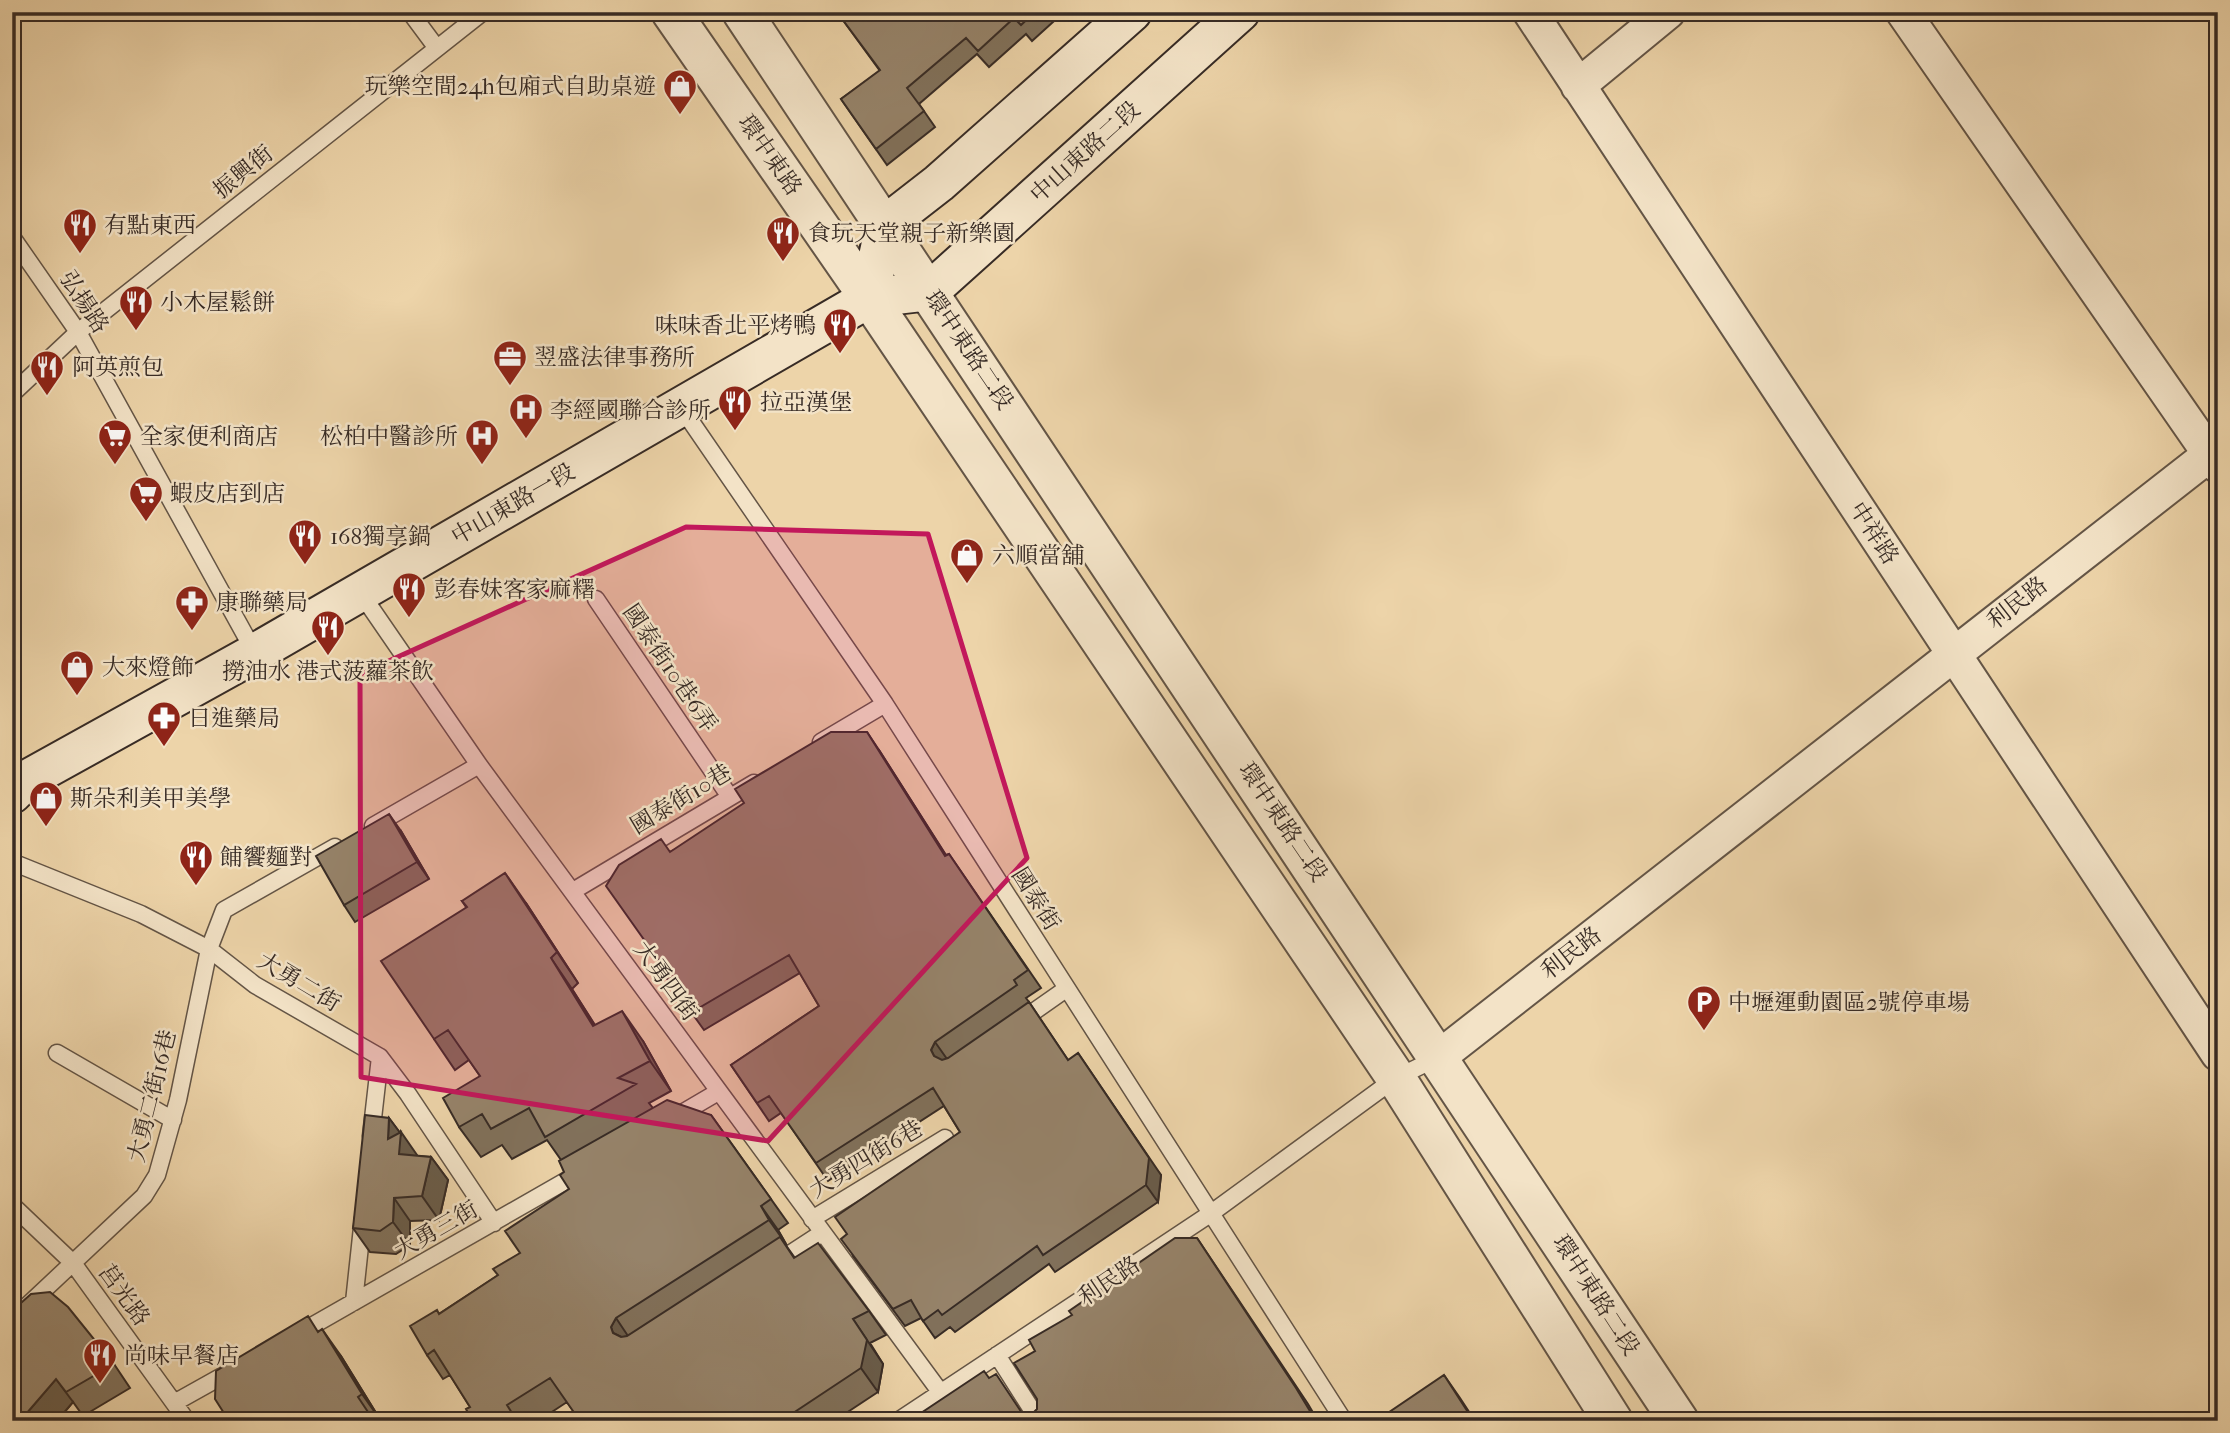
<svg xmlns="http://www.w3.org/2000/svg" width="2230" height="1433" viewBox="0 0 2230 1433" font-family="'IM FELL French Canon','Noto Serif TC',serif">
	<style>
		.lines { fill: none; stroke-linecap: round; stroke-linejoin: round }
		.service-casing { stroke: #645546; stroke-width: 19 }
		.minor-casing { stroke: #645546; stroke-width: 37 }
		.tertiary-casing { stroke: #645546; stroke-width: 42 }
		.secondary-casing { stroke: #372b25; stroke-width: 42 }
		.service { stroke: #f3e3c7; stroke-width: 16 }
		.minor { stroke: #f3e3c7; stroke-width: 33 }
		.tertiary { stroke: #f3e3c7; stroke-width: 38 }
		.secondary { stroke: #f3e3c7; stroke-width: 38 }
		.wall { fill: #81715b; stroke: #372b25; stroke-width: 2 }
		.shaded-wall { fill: #695c4a; stroke: #372b25; stroke-width: 2 }
		.building { fill: #96836a; stroke: #372b25; stroke-width: 2 }
		.marked { fill: #c2185b; fill-opacity: 0.2; stroke: #c2185b; stroke-width: 5; stroke-linejoin: round }
		.labels { text-anchor: middle; dominant-baseline: central; stroke-width: 5; stroke-linejoin: round; paint-order: stroke }
		.poi-label { font-size: 23px; fill: #372b25; stroke: #f3e3c7; text-anchor: start }
		.street-label { font-size: 23px; fill: #372b25; stroke: #f3e3c7 }
	</style>
	<rect width="100%" height="100%" fill="#edd4a9"/>
	<filter id="stains"><feTurbulence type="fractalNoise" baseFrequency=".00286" numOctaves="4"/><feColorMatrix values="0 0 0 0 .2 0 0 0 0 .09 0 0 0 0 .02 0 0 0 .5 -.17"/></filter>
	<radialGradient id="worn" r=".72"><stop offset=".6" stop-color="#630" stop-opacity="0"/><stop offset="1" stop-color="#630" stop-opacity=".3"/></radialGradient>
	<g class="lines">
		<!-- service casing -->
		<g class="service-casing">
			<path id="service" d="M 410,12 L 436,47
				M 12,237 L 78,332 L 255,653
				M 12,394 L 78,332 L 483,12
				M 681,407 L 885,704 L 1344,1421
				M 360,592 L 479,765 L 941,1393
				M 596,599 L 730,797
				M 821,742 L 885,704
				M 373,826 L 479,765
				M 12,862 L 141,914 L 209,949 L 255,985 L 380,1057 L 408,1094 L 494,1223
				M 573,891 L 754,783
				M 1019,1022 L 1066,989
				M 57,1053 L 173,1120
				M 672,1119 L 718,1092
				M 371,1136 L 380,1057
				M 12,1205 L 73,1263 L 187,1421
				M 812,1219 L 945,1138
				M 776,1263 L 822,1233
				M 354,1302 L 363,1218
				M 12,1320 L 144,1196 L 157,1175 L 178,1100 L 209,949 L 224,910 L 335,847
				M 296,1335 L 583,1171
				M 997,1355 L 1039,1421
				M 174,1403 L 233,1370
				M 898,1421 L 1210,1214 L 1396,1078 L 1437,1058"/>
		</g>
		<!-- minor casing -->
		<g class="minor-casing">
			<path id="minor" d="M 1530,12 L 2218,1054
				M 1903,12 L 2218,466
				M 1578,86 L 1668,12
				M 1439,1057 L 2218,448"/>
		</g>
		<!-- tertiary casing -->
		<g class="tertiary-casing">
			<path id="tertiary" d="M 671,12 L 869,298 L 1396,1078 L 1613,1421
				M 742,12 L 1679,1421"/>
		</g>
		<!-- secondary casing -->
		<g class="secondary-casing">
			<path id="secondary" d="M 869,298 L 885,225 L 939,183 L 1132,12
				M 12,794 L 26,780 L 255,653 L 869,298 L 930,291 L 1240,12"/>
		</g>
		<!-- service -->
		<use href="#service" class="service"/>
		<!-- minor -->
		<use href="#minor" class="minor"/>
		<!-- tertiary -->
		<use href="#tertiary" class="tertiary"/>
		<!-- secondary -->
		<use href="#secondary" class="secondary"/>
	</g>
	<!-- wall -->
	<path class="wall" d="M 837,12 L 1064,12 L 1032,41 L 1026,34 L 989,67 L 977,54 L 919,104 L 935,127 L 887,165 L 841,99 L 880,71 Z
		M 879,750 L 946,855 L 949,854 L 1041,988 L 1026,998 L 1029,1002 L 1068,1060 L 1161,1175 L 1158,1202 L 1055,1272 L 1049,1264 L 955,1332 L 950,1327 L 935,1338 L 921,1318 L 905,1326 L 853,1256 L 847,1235 L 960,1132 L 944,1106 L 828,1181 L 781,1113 L 769,1121 L 731,1065 L 819,1006 L 800,973 L 704,1030 L 666,977 L 669,975 L 670,852 Z
		M 401,831 L 429,879 L 355,922 L 344,905 Z
		M 462,901 L 526,903 L 578,983 L 572,989 L 595,1025 L 643,1041 L 671,1091 L 649,1103 L 653,1108 L 711,1115 L 788,1223 L 778,1230 L 786,1244 L 785,1244 L 795,1258 L 869,1311 L 886,1335 L 870,1343 L 883,1364 L 878,1392 L 834,1421 L 580,1421 L 567,1402 L 538,1421 L 472,1421 L 470,1407 L 450,1375 L 443,1379 L 427,1355 L 439,1314 L 497,1276 L 520,1253 L 569,1189 L 561,1160 L 547,1140 L 512,1159 L 502,1145 L 481,1157 L 459,1127 L 480,1076 L 469,1060 L 455,1070 L 434,1039 L 466,907 Z
		M 389,1118 L 417,1156 L 431,1157 L 448,1180 L 439,1220 L 410,1221 L 410,1245 L 396,1254 L 370,1252 L 353,1228 Z
		M 319,1331 L 341,1356 L 381,1421 L 229,1421 Z
		M 114,1364 L 130,1388 L 83,1416 L 73,1402 L 57,1421 L 12,1421 Z"/>
	<!-- shaded-wall -->
	<path class="shaded-wall" d="M 867,732 L 879,750 L 957,873 L 945,856 Z
		M 389,814 L 401,831 L 429,879 L 417,862 Z
		M 505,873 L 526,903 L 578,983 L 557,952 Z
		M 551,958 L 572,989 L 614,1056 L 593,1026 Z
		M 622,1011 L 643,1041 L 671,1091 L 650,1061 Z
		M 935,1042 L 947,1059 L 946,1074 L 934,1056 L 931,1050 Z
		M 1078,1053 L 1161,1175 L 1158,1202 L 1146,1185 Z
		M 389,1118 L 401,1134 L 401,1132 L 417,1155 L 416,1178 L 388,1139 Z
		M 431,1157 L 448,1180 L 439,1220 L 422,1196 Z
		M 394,1198 L 410,1221 L 410,1245 L 393,1222 Z
		M 761,1206 L 778,1230 L 786,1244 L 769,1220 Z
		M 1197,1238 L 1308,1404 L 1318,1421 L 1316,1421 Z
		M 616,1318 L 632,1342 L 613,1333 L 611,1327 Z
		M 853,1319 L 883,1364 L 878,1392 L 861,1368 Z
		M 322,1329 L 341,1356 L 381,1421 L 362,1394 Z
		M 1444,1375 L 1460,1398 L 1475,1421 L 1473,1420 Z
		M 56,1379 L 73,1402 L 57,1421 L 20,1421 Z"/>
	<!-- building -->
	<path class="building" d="M 837,12 L 1035,12 L 1021,25 L 1014,18 L 978,51 L 966,38 L 907,88 L 924,111 L 876,149 L 841,99 L 880,70 Z
		M 831,732 L 867,732 L 945,856 L 949,854 L 1028,970 L 1014,980 L 1017,985 L 935,1042 L 931,1050 L 934,1056 L 942,1060 L 948,1058 L 1029,1002 L 1068,1060 L 1078,1053 L 1149,1158 L 1146,1185 L 1043,1255 L 1037,1246 L 942,1315 L 938,1310 L 923,1321 L 911,1300 L 893,1309 L 841,1239 L 847,1234 L 835,1217 L 960,1132 L 933,1088 L 816,1163 L 769,1096 L 757,1103 L 731,1065 L 819,1006 L 789,955 L 692,1012 L 666,977 L 669,975 L 606,886 L 619,865 L 661,839 L 670,852 L 744,803 L 735,789 Z
		M 389,814 L 417,862 L 344,905 L 316,856 Z
		M 505,873 L 557,952 L 551,958 L 593,1026 L 622,1011 L 650,1061 L 618,1078 L 636,1084 L 545,1137 L 529,1108 L 491,1129 L 482,1114 L 459,1127 L 443,1098 L 480,1076 L 448,1030 L 434,1039 L 381,961 L 467,907 L 462,901 Z
		M 667,1100 L 711,1115 L 771,1199 L 761,1206 L 769,1220 L 616,1318 L 611,1327 L 613,1333 L 621,1337 L 627,1336 L 780,1237 L 794,1258 L 818,1243 L 869,1311 L 853,1319 L 867,1340 L 861,1368 L 781,1421 L 580,1421 L 550,1378 L 507,1405 L 517,1421 L 472,1421 L 466,1409 L 470,1407 L 434,1350 L 427,1355 L 410,1326 L 437,1310 L 439,1314 L 498,1275 L 493,1269 L 520,1253 L 505,1231 L 569,1189 L 560,1175 L 564,1172 L 559,1161 Z
		M 365,1115 L 389,1118 L 388,1139 L 401,1132 L 399,1154 L 431,1157 L 422,1196 L 394,1198 L 393,1222 L 380,1231 L 353,1228 Z
		M 1175,1238 L 1197,1238 L 1296,1388 L 1316,1421 L 922,1421 L 918,1415 L 984,1371 L 989,1378 L 996,1374 L 1022,1413 L 1032,1414 L 1037,1409 L 1037,1399 L 1014,1363 L 1035,1351 L 1029,1340 L 1072,1315 L 1069,1311 Z
		M 50,1292 L 68,1307 L 114,1364 L 66,1392 L 56,1379 L 20,1421 L 12,1421 L 12,1311 L 31,1294 Z
		M 308,1316 L 318,1332 L 322,1329 L 362,1394 L 358,1397 L 374,1421 L 229,1421 L 215,1399 L 216,1371 Z
		M 1444,1375 L 1473,1420 L 1471,1421 L 1376,1421 Z"/>
	<!-- marked area -->
	<path class="marked" d="M 686,527 L 928,534 L 1027,858 L 768,1141 L 361,1077 L 360,674 Z"/>
	<!-- icons -->
	<defs>
		<g id="shop-pin" transform="scale(1.75)"><path d="M0 17L-7.5 6A9.5 9.5 0 1 1 7.5 6Z" fill="#8f2418" stroke="#f3e3c7"/><path d="M-5-2.5h2.3a2.7 3.5 0 0 1 5.4 0H5L5.5 6h-11ZM-1.5-2.5h3a1.5 2.3 0 0 0-3 0Z" fill="#fff"/></g>
		<g id="restaurant-pin" transform="scale(1.75)"><path d="M0 17L-7.5 6A9.5 9.5 0 1 1 7.5 6Z" fill="#8f2418" stroke="#f3e3c7"/><path d="M-5-6h1v4h1v-4h1v4h1v-4h1v5L-1.5 .5V6h-2V.5L-5-1ZM5-6V6H3V1.5H1.5Q1.5-4 5-6Z" fill="#fff"/></g>
		<g id="office-pin" transform="scale(1.75)"><path d="M0 17L-7.5 6A9.5 9.5 0 1 1 7.5 6Z" fill="#8f2418" stroke="#f3e3c7"/><path d="M-6-3h4V-5.5h4V-3h4V5H-6ZM-1-4.5V-3h2v-1.5ZM-6 0V1H6V0Z" fill="#fff"/></g>
		<g id="hospital-pin" transform="scale(1.75)"><path d="M0 17L-7.5 6A9.5 9.5 0 1 1 7.5 6Z" fill="#8f2418" stroke="#f3e3c7"/><path d="M-5-5h3v3.5h4V-5h3V5h-3V1.5h-4V5h-3Z" fill="#fff"/></g>
		<g id="supermarket-pin" transform="scale(1.75)"><path d="M0 17L-7.5 6A9.5 9.5 0 1 1 7.5 6Z" fill="#8f2418" stroke="#f3e3c7"/><path d="M-6-5.5h2.5l.6 2H6L4.5 2H-2.5L-4.4-4H-6ZM-1.5 3.2a1.3 1.3 0 1 0 .1 0ZM3 3.2a1.3 1.3 0 1 0 .1 0Z" fill="#fff"/></g>
		<g id="pharmacy-pin" transform="scale(1.75)"><path d="M0 17L-7.5 6A9.5 9.5 0 1 1 7.5 6Z" fill="#8f2418" stroke="#f3e3c7"/><path d="M-2-6h4v4h4v4h-4v4h-4v-4h-4v-4h4Z" fill="#fff"/></g>
		<g id="parking-pin" transform="scale(1.75)"><path d="M0 17L-7.5 6A9.5 9.5 0 1 1 7.5 6Z" fill="#8f2418" stroke="#f3e3c7"/><path d="M-3.5-5.5H1a3.5 3.5 0 0 1 0 7H-1V5.5H-3.5ZM-1-3.4V-.6H.8a1.4 1.4 0 0 0 0-2.8Z" fill="#fff"/></g>
	</defs>
	<g fill-rule="evenodd">
		<use href="#shop-pin" x="680" y="86"/>
		<use href="#restaurant-pin" x="80" y="225"/>
		<use href="#restaurant-pin" x="783" y="233"/>
		<use href="#restaurant-pin" x="136" y="302"/>
		<use href="#restaurant-pin" x="840" y="325"/>
		<use href="#office-pin" x="510" y="357"/>
		<use href="#restaurant-pin" x="47" y="367"/>
		<use href="#restaurant-pin" x="735" y="402"/>
		<use href="#hospital-pin" x="526" y="410"/>
		<use href="#supermarket-pin" x="115" y="436"/>
		<use href="#hospital-pin" x="482" y="436"/>
		<use href="#supermarket-pin" x="146" y="493"/>
		<use href="#restaurant-pin" x="305" y="536"/>
		<use href="#shop-pin" x="967" y="555"/>
		<use href="#restaurant-pin" x="409" y="589"/>
		<use href="#pharmacy-pin" x="192" y="602"/>
		<use href="#restaurant-pin" x="328" y="627"/>
		<use href="#shop-pin" x="77" y="667"/>
		<use href="#pharmacy-pin" x="164" y="718"/>
		<use href="#shop-pin" x="46" y="798"/>
		<use href="#restaurant-pin" x="196" y="857"/>
		<use href="#parking-pin" x="1704" y="1002"/>
		<use href="#restaurant-pin" x="100" y="1355"/>
	</g>
	<g class="labels">
		<!-- poi labels -->
		<g class="poi-label">
			<text x="656" y="86" text-anchor="end">玩樂空間24h包廂式自助桌遊</text>
			<text x="104" y="225">有點東西</text>
			<text x="808" y="233">食玩天堂親子新樂園</text>
			<text x="160" y="302">小木屋鬆餅</text>
			<text x="816" y="325" text-anchor="end">味味香北平烤鴨</text>
			<text x="534" y="357">翌盛法律事務所</text>
			<text x="72" y="367">阿英煎包</text>
			<text x="760" y="402">拉亞漢堡</text>
			<text x="550" y="410">李經國聯合診所</text>
			<text x="140" y="436">全家便利商店</text>
			<text x="458" y="436" text-anchor="end">松柏中醫診所</text>
			<text x="170" y="493">蝦皮店到店</text>
			<text x="330" y="536">168獨享鍋</text>
			<text x="992" y="555">六順當舖</text>
			<text x="434" y="589">彭春妹客家麻糬</text>
			<text x="216" y="602">康聯藥局</text>
			<text x="102" y="667">大來燈飾</text>
			<text x="328" y="671" text-anchor="middle">撈油水 港式菠蘿茶飲</text>
			<text x="188" y="718">日進藥局</text>
			<text x="70" y="798">斯朵利美甲美學</text>
			<text x="220" y="857">餔饗麵對</text>
			<text x="1728" y="1002">中壢運動園區2號停車場</text>
			<text x="124" y="1355">尚味早餐店</text>
		</g>
		<!-- street labels -->
		<g class="street-label">
			<text transform="translate(1085 152) rotate(-42)">中山東路二段</text>
			<text transform="translate(770 155) rotate(55)">環中東路</text>
			<text transform="translate(243 172) rotate(-39)">振興街</text>
			<text transform="translate(84 302) rotate(57)">弘揚路</text>
			<text transform="translate(969 350) rotate(56)">環中東路二段</text>
			<text transform="translate(513 504) rotate(-30)">中山東路一段</text>
			<text transform="translate(1874 533) rotate(57)">中祥路</text>
			<text transform="translate(2017 603) rotate(-38)">利民路</text>
			<text transform="translate(670 668) rotate(56)">國泰街10巷6弄</text>
			<text transform="translate(681 799) rotate(-31)">國泰街10巷</text>
			<text transform="translate(1283 822) rotate(56)">環中東路二段</text>
			<text transform="translate(1036 899) rotate(58)">國泰街</text>
			<text transform="translate(1571 953) rotate(-38)">利民路</text>
			<text transform="translate(666 981) rotate(54)">大勇四街</text>
			<text transform="translate(299 982) rotate(31)">大勇二街</text>
			<text transform="translate(152 1096) rotate(-76)">大勇二街16巷</text>
			<text transform="translate(866 1159) rotate(-31)">大勇四街6巷</text>
			<text transform="translate(436 1230) rotate(-30)">大勇三街</text>
			<text transform="translate(1109 1281) rotate(-34)">利民路</text>
			<text transform="translate(124 1295) rotate(54)">莒光路</text>
			<text transform="translate(1596 1295) rotate(57)">環中東路二段</text>
		</g>
	</g>
	<!-- margin -->
	<rect width="2230" height="1433" fill="none" stroke="#edd4a9" stroke-width="42"/>
	<rect x="14" y="14" width="2202" height="1405" fill="none" stroke="#372b25" stroke-width="3.5"/>
	<rect x="21" y="21" width="2188" height="1391" fill="none" stroke="#372b25" stroke-width="2"/>
	<rect width="100%" height="100%" filter="url(#stains)"/>
	<rect width="100%" height="100%" fill="url(#worn)"/>
</svg>
